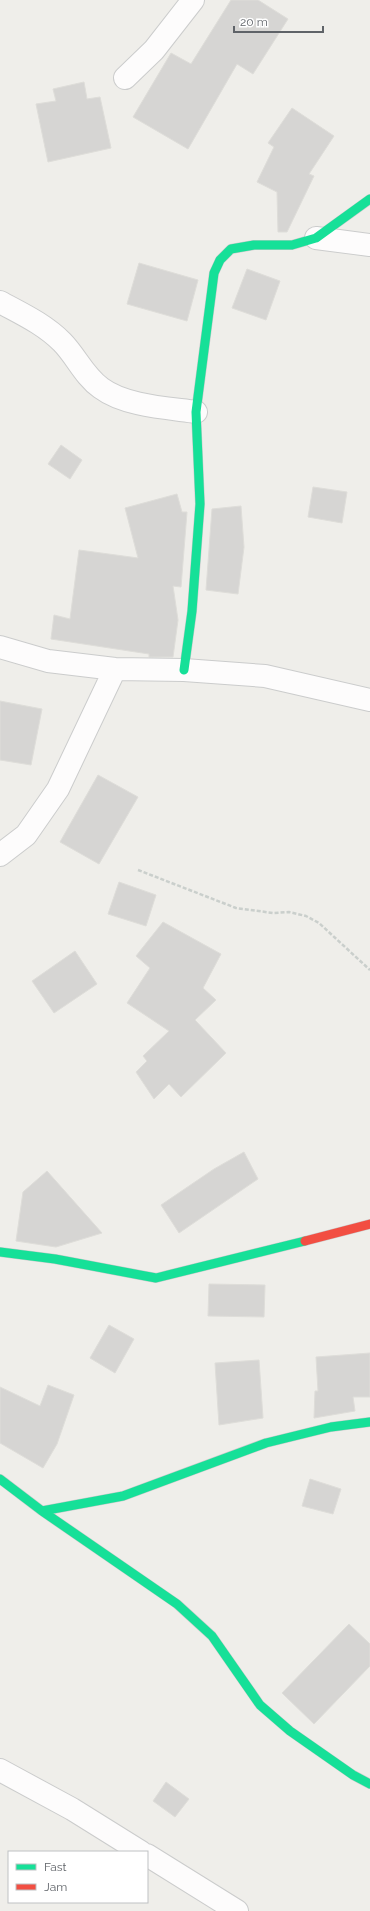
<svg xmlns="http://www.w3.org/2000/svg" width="370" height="1911" viewBox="0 0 370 1911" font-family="Raleway,sans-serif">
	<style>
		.building { fill: #d6d5d3; stroke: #deddd9 }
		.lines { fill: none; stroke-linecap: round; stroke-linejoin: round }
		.street-casing { stroke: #cbcccc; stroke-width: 24 }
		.fast-casing { stroke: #cacacb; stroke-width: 10 }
		.jam-casing { stroke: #cacacb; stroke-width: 10 }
		.path { stroke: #cacfcc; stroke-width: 2.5; stroke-dasharray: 4 2; stroke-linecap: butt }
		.street { stroke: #fdfcfc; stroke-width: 22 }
		.fast { stroke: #16e098; stroke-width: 9 }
		.jam { stroke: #f24e42; stroke-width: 9 }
	</style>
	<rect width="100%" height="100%" fill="#efeeea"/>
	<!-- building -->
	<path class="building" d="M 231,0 L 258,0 L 288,19 L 253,74 L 237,64 L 188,149 L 133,117 L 171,53 L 191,64 Z
		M 84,82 L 87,99 L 100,97 L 111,148 L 48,162 L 36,104 L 56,101 L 53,89 Z
		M 292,108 L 334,136 L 309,174 L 314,176 L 287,232 L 278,232 L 277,192 L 257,182 L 274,147 L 268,143 Z
		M 139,263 L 198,280 L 187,321 L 127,304 Z
		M 247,269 L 280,281 L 266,320 L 232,308 Z
		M 61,445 L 82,460 L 70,479 L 48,464 Z
		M 313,487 L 347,492 L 342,523 L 308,517 Z
		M 177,494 L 182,512 L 187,512 L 181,587 L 173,586 L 178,620 L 173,657 L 149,657 L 149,654 L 51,639 L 54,615 L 70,619 L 79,550 L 138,558 L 125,508 Z
		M 241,506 L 244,547 L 238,594 L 206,590 L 212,509 Z
		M 0,701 L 42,709 L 31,765 L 0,760 Z
		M 98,775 L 138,797 L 99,864 L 60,842 Z
		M 119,882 L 156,895 L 146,926 L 108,914 Z
		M 163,922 L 221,954 L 203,988 L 216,1000 L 195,1020 L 226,1053 L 181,1097 L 169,1084 L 154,1099 L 136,1072 L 147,1061 L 143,1056 L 169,1031 L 127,1003 L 150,968 L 136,956 Z
		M 75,951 L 97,984 L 54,1013 L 32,981 Z
		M 244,1152 L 258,1179 L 179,1233 L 161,1205 L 214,1169 Z
		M 47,1171 L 102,1233 L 56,1247 L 16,1241 L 23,1192 Z
		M 209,1284 L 265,1285 L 264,1317 L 208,1316 Z
		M 109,1325 L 134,1339 L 115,1373 L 90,1358 Z
		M 370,1353 L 370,1397 L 353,1397 L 355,1411 L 314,1418 L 315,1391 L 318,1391 L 316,1357 Z
		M 259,1360 L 263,1418 L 219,1425 L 215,1363 Z
		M 48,1385 L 74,1395 L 57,1444 L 43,1468 L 0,1443 L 0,1387 L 40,1406 Z
		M 310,1479 L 341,1489 L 333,1514 L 302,1506 Z
		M 349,1624 L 370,1644 L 370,1666 L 314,1724 L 282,1693 Z
		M 166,1782 L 189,1799 L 175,1817 L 153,1801 Z"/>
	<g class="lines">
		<!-- street casing -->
		<g class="street-casing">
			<path id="street" d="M 125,78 L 154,50 L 193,0
				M 316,238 L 370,245
				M 0,302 C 22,314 44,324 62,342 C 76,356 84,376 101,388 C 125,406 168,408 196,412
				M 0,647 L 48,661 L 115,669 L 184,670 L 265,676 L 370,700
				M 0,855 L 26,835 L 58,789 L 115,669
				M 0,1770 L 72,1809 L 141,1852
				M 147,1855 L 237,1911"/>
		</g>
		<!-- fast casing -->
		<g class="fast-casing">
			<path id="fast" d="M 184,670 L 192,611 L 200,504 L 196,412 L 214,273 L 220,260 L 231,249 L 254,245 L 292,245 L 316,238 L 370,199
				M 0,1252 L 55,1259 L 156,1278 L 305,1241
				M 0,1479 L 42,1511 L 177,1604 L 212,1636 L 260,1705 L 290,1731 L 353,1775 L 370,1784
				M 42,1511 L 123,1496 L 266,1443 L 331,1427 L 370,1422"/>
		</g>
		<!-- jam casing -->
		<g class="jam-casing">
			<path id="jam" d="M 305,1241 L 370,1224"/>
		</g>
		<!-- path -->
		<path class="path" d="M 138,870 L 236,908 L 273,913 L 289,912 L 306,916 L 319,923 L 370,970"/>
		<!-- street -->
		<use href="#street" class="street"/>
		<!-- fast -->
		<use href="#fast" class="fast"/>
		<!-- jam -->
		<use href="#jam" class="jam"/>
	</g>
	<!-- legend -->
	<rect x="8" y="1851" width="140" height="52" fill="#ffffff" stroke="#bfc1c3"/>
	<rect x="16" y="1864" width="20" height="6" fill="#16e098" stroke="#bfc1c3"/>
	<text x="44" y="1871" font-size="12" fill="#5f6368">Fast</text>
	<rect x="16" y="1884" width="20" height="6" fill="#f24e42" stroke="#bfc1c3"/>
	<text x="44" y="1891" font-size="12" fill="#5f6368">Jam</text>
	<!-- scale -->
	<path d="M234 26v6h89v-6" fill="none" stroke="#5f6368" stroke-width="2"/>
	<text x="240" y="26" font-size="12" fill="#5f6368" stroke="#ffffff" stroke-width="3" paint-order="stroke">20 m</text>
</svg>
